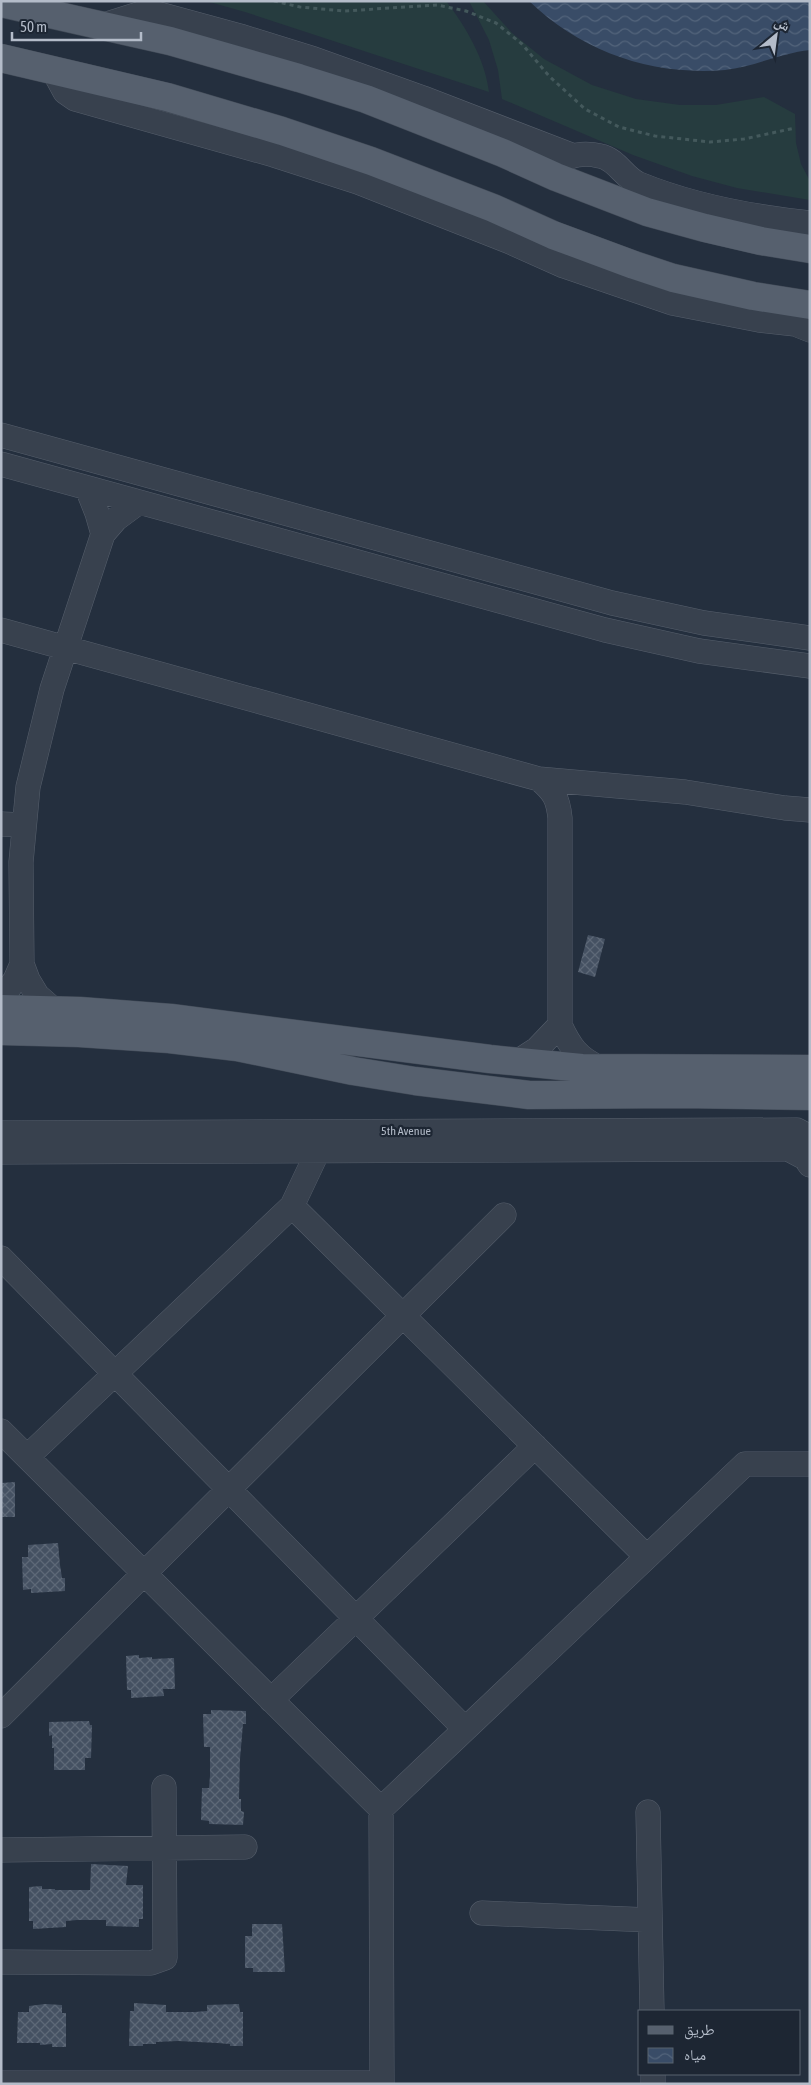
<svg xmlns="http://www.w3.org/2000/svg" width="811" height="2085" viewBox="0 0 811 2085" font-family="'Asap Condensed','Noto Naskh Arabic',sans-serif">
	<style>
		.grass { fill: #263c3f }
		.water { fill: url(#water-waves) }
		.building { fill: url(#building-cross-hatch) }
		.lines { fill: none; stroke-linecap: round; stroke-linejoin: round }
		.minor-casing { stroke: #565f6c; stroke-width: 25 }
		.major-casing { stroke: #414a57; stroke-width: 29 }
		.path { stroke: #44595c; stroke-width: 3; stroke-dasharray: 4 4; stroke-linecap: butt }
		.minor { stroke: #38414e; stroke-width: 24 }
		.major { stroke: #56606e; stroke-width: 28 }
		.labels { text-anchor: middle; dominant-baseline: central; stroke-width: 4.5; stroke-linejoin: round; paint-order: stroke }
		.street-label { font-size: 12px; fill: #b4bcc9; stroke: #1d2633 }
	</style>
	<defs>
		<pattern id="water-waves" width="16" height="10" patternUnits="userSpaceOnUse" patternTransform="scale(1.25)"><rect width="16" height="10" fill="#394c67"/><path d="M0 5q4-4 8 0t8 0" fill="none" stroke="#53647b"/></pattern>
		<pattern id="building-cross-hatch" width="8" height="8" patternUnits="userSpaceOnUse" patternTransform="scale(1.25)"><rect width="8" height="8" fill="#455162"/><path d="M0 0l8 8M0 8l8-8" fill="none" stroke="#5d6877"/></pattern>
	</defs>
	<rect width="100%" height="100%" fill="#242f3e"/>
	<!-- grass -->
	<path class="grass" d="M 206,1 L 446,1 C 466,27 485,59 489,92 L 245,12 Z
		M 469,1 L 483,1 L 512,33 L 544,59 L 592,85 L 636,99 L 680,105 L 716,105 L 764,97 L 795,114 L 796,143 L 801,164 L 810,181 L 810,200 L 737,188 L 692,176 L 633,155 L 502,99 L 498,70 L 489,40 Z"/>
	<!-- water -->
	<path class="water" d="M 529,1 L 810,1 L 810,50 C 781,53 753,67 725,70 C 652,76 582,52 529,1 Z"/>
	<!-- building -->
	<path class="building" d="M 588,935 L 605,939 L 595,977 L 578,972 Z
		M 15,1482 L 15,1517 L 1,1517 L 1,1483 Z
		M 58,1543 L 60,1565 L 62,1578 L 65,1578 L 65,1591 L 31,1593 L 31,1589 L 23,1590 L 22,1557 L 28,1557 L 28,1545 Z
		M 139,1655 L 139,1658 L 152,1657 L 152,1659 L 174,1658 L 175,1689 L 163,1689 L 164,1696 L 131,1698 L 131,1690 L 127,1690 L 126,1656 Z
		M 211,1710 L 246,1711 L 246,1724 L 243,1724 L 240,1759 L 239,1799 L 241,1799 L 241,1811 L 244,1812 L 243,1825 L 209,1824 L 209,1821 L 201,1820 L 202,1788 L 209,1788 L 210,1776 L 210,1747 L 204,1747 L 203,1714 L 211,1714 Z
		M 89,1721 L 90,1725 L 92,1725 L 91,1758 L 85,1758 L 85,1770 L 54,1770 L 54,1748 L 52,1748 L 52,1735 L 49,1736 L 49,1722 Z
		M 91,1864 L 128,1866 L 126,1885 L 143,1885 L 143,1919 L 139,1919 L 139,1927 L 106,1926 L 106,1920 L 77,1920 L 66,1921 L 66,1927 L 33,1929 L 33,1921 L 29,1921 L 29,1887 L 42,1886 L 42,1889 L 55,1889 L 55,1890 L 90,1890 Z
		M 252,1924 L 282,1924 L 285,1972 L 253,1972 L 253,1968 L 245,1968 L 245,1936 L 252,1936 Z
		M 134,2003 L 166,2005 L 166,2012 L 195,2012 L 207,2011 L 207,2005 L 239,2004 L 240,2012 L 243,2012 L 243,2046 L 230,2046 L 230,2044 L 217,2043 L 178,2041 L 156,2042 L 156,2044 L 143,2044 L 143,2046 L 129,2046 L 130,2011 L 134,2011 Z
		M 45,2004 L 62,2005 L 62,2013 L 66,2013 L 66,2047 L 52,2047 L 52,2044 L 40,2045 L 40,2043 L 17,2043 L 18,2012 L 29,2012 L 29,2006 Z"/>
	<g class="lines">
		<!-- minor casing -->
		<g class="minor-casing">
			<path id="minor" d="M 104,25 L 148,11 L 240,36 L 314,59 L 423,98 L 571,155
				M 53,70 L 65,92 L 75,99 L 274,155 L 358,182 L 508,241 L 564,266 L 672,303 L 685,293 L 701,285
				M 556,163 C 571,155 583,152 600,156 C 617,159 624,178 639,184 C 693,206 753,217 810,223
				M 672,303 L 759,320 L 795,324 L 810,330
				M 1,435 L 612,603 L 704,623 L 810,638
				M 1,464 L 605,630 L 699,651 L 810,666
				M 87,488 L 97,513 L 103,534
				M 1,630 L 539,779 C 554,792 558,798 560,818 L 560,1025 C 570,1047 578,1058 600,1068
				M 539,779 L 685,792 L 785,808 L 810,810
				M 1,824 L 24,825
				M 1,999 L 15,980 L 22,964
				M 54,1010 L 37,995 L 28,980 L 22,964 L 21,862 L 28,787 L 52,689 L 103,534 L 116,519 L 139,502
				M 517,1062 L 537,1049 L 560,1025
				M 1,1133 L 797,1130 L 810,1137
				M 318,1151 L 292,1206 L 647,1557
				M 1,1152 L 788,1149 L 805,1158 L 810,1165
				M 1,1258 L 465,1729
				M 1,1431 L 381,1809 L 382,2084
				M 27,1457 L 292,1206
				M 271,1700 L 535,1446
				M 1,1716 L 504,1215
				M 381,1809 L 745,1464 L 810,1464
				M 648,1812 L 652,2011
				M 1,1850 L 245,1847
				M 482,1913 L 650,1920
				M 1,1962 L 151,1963 L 165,1958 L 164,1787
				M 653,2074 L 653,2084
				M 1,2083 L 382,2083"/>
		</g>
		<!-- major casing -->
		<g class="major-casing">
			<path id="major" d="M 1,3 L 170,41 L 299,78 L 366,99 L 503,153 L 556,177 L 647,212 L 705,228 L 761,241 L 810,249
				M 1,58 L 167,97 L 282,131 L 371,161 L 493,208 L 553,235 L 634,265 L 673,278 L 753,296 L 810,305
				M 1,1009 L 80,1011 L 171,1018 L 490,1059 L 582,1068 L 810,1069
				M 1,1031 L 79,1033 L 169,1039 L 237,1047 L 353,1071 L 415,1081 L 529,1095 L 682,1094 L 810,1096"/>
		</g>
		<!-- path -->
		<path class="path" d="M 274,1 L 300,7 L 344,11 L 437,5 L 466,11 L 496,23 L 522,44 L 549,76 L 585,109 L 619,127 L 655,136 L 710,142 L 744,139 L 795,128"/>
		<!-- minor -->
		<use href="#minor" class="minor"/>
		<!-- major -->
		<use href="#major" class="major"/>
	</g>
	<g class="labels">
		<!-- street labels -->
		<g class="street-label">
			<text x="406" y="1131">5th Avenue</text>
		</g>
	</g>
	<!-- border -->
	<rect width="811" height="2085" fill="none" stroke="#b4bcc9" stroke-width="5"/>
	<!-- legend -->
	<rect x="638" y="2010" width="162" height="65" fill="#1d2633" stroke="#59626f"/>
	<rect x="648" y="2026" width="25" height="8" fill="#56606e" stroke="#59626f"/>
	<text x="684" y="2035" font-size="15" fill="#b4bcc9">طريق</text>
	<rect x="648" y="2048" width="25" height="15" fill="url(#water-waves)" stroke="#59626f"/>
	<text x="684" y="2060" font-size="15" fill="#b4bcc9">مياه</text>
	<!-- north arrow -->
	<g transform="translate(776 35) rotate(29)" stroke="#1d2633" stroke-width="4" paint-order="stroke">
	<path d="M0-4L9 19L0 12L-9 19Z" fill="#b4bcc9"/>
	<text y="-8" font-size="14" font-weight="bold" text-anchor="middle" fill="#b4bcc9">ش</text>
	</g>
	<!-- scale -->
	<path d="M12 32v8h129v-8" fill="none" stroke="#b4bcc9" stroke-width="2.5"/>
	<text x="20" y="32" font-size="15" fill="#b4bcc9" stroke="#1d2633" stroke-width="4" paint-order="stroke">50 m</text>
</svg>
